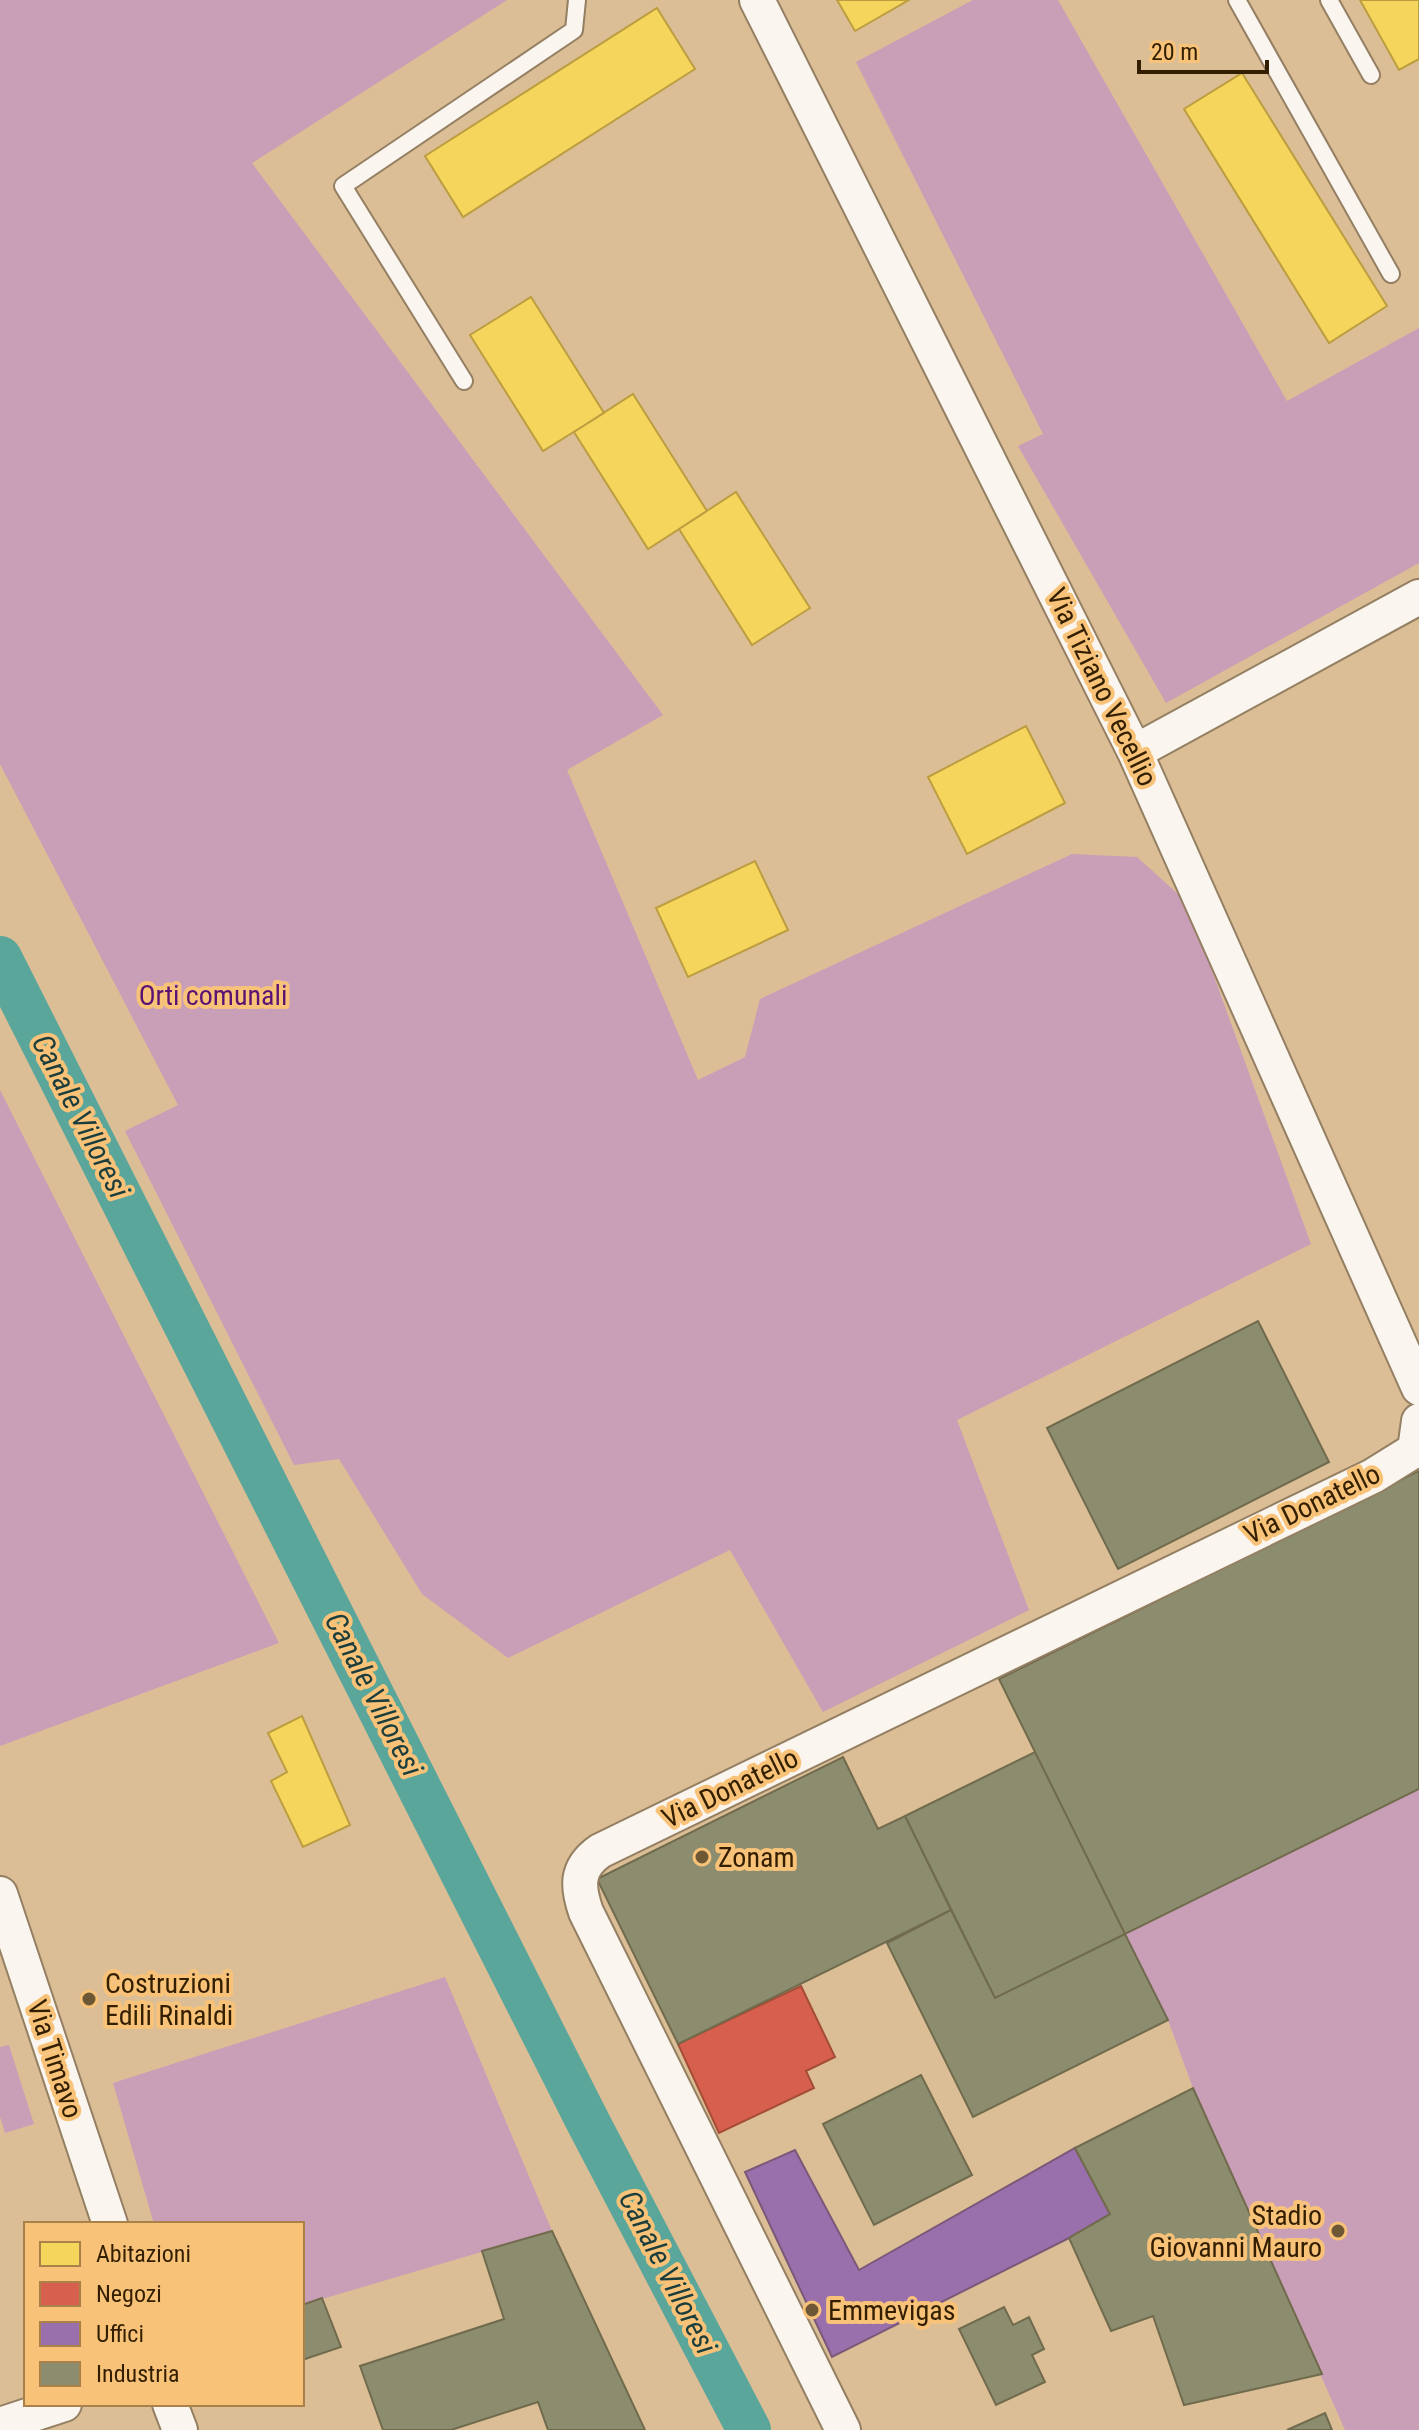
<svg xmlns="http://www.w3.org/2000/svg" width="1419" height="2430" viewBox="0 0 1419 2430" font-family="'Roboto Condensed',sans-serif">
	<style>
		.green { fill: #c99eb7 }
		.homes { fill: #f6d55c; stroke: #bc9e40; stroke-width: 2 }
		.shops { fill: #d6604d; stroke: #a54c36; stroke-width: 2 }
		.offices { fill: #9970ab; stroke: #7a5878; stroke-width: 2 }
		.industry { fill: #8c8c6e; stroke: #716b4d; stroke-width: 2 }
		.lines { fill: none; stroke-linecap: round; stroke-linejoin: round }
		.canal { stroke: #5aa69a; stroke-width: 44 }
		.lane-casing { stroke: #947f62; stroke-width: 20 }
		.street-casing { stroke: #947f62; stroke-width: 38 }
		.lane { stroke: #faf5ef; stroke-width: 16 }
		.street { stroke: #faf5ef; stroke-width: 34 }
		.poi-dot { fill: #6e5734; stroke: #f8c379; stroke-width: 3 }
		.labels { text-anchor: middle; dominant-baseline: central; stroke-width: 8; stroke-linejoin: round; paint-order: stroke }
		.street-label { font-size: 28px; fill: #331f00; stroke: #f8c379 }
		.park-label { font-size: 28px; fill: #5a1273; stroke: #f8c379 }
		.poi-label { font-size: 28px; fill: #331f00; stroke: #f8c379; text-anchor: start }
		.water-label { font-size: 30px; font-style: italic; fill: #1b3d3c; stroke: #f8c379 }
	</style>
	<rect width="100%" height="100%" fill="#dbbe96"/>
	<!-- green -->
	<path class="green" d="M 0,0 L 507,0 L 252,163 L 663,715 L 567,770 L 698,1080 L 745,1057 L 760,999 L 1072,854 L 1137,857 L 1187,902 L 1311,1244 L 957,1420 L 1029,1610 L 823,1712 L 730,1550 L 508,1658 L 422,1594 L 339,1459 L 294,1465 L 125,1131 L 178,1105 L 0,764 Z
		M 973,0 L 1058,0 L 1287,401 L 1419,328 L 1419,563 L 1166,703 L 1018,446 L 1043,434 L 856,62 Z
		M 0,1090 L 279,1643 L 0,1746 Z
		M 1419,1789 L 1419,2430 L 1345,2430 L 1193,2088 L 1168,2020 L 1125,1934 Z
		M 445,1977 L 552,2231 L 302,2305 L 302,2224 L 154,2224 L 113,2083 Z
		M 9,2045 L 34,2124 L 5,2133 L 0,2117 L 0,2047 Z"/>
	<!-- homes -->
	<path class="homes" d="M 837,0 L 909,0 L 855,31 Z
		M 1360,0 L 1419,0 L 1419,59 L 1399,70 Z
		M 657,8 L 695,69 L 463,217 L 425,156 Z
		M 1242,73 L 1387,306 L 1329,343 L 1184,109 Z
		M 531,297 L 604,413 L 543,451 L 470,335 Z
		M 633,394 L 707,511 L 648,549 L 574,432 Z
		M 736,492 L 810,608 L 752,645 L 679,529 Z
		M 1026,726 L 1065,803 L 967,854 L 928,777 Z
		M 755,861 L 788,930 L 688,977 L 656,908 Z
		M 302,1716 L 350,1825 L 303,1847 L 271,1781 L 287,1772 L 268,1733 Z"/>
	<!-- shops -->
	<path class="shops" d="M 801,1986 L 835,2057 L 806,2071 L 814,2088 L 719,2133 L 678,2044 Z"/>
	<!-- offices -->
	<path class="offices" d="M 1075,2148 L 1110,2214 L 1069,2238 L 832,2357 L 745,2172 L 795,2150 L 859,2270 Z"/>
	<!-- industry -->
	<path class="industry" d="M 1258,1321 L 1329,1462 L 1118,1569 L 1047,1428 Z
		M 1419,1471 L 1419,1789 L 1125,1934 L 999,1679 Z
		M 1035,1752 L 1125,1934 L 995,1998 L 905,1816 Z
		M 843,1757 L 878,1829 L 905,1816 L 951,1910 L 678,2044 L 597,1879 Z
		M 951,1910 L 995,1998 L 1125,1934 L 1168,2020 L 973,2117 L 887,1943 Z
		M 921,2075 L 972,2175 L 874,2225 L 823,2124 Z
		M 1193,2088 L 1322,2374 L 1184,2405 L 1153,2316 L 1111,2331 L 1069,2238 L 1110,2214 L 1075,2148 Z
		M 552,2231 L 645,2430 L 548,2430 L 538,2402 L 451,2430 L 383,2430 L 360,2366 L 504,2319 L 482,2251 Z
		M 322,2298 L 341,2347 L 302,2360 L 302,2305 Z
		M 1004,2307 L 1013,2325 L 1029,2317 L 1044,2349 L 1032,2355 L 1045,2382 L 996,2405 L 959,2329 Z
		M 1325,2413 L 1332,2430 L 1287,2430 Z"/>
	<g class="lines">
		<!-- canal -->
		<path class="canal" d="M 0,958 L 588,2122 L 749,2430"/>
		<!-- lane casing -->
		<g class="lane-casing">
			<path id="lane" d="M 1237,0 L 1391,274
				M 1329,0 L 1371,75
				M 464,381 L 343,186 L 574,30 L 577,0"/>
		</g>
		<!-- street casing -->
		<g class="street-casing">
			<path id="street" d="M 757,0 L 1135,752 L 1419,1388
				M 1135,752 L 1419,597
				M 0,1894 L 110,2224
				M 170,2404 L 180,2430
				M 0,2425 L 64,2404
				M 843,2430 L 586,1912 C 577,1886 576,1868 600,1851 L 1373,1476 L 1415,1450 L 1419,1421"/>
		</g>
		<!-- lane -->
		<use href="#lane" class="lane"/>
		<!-- street -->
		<use href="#street" class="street"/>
	</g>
	<!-- markers -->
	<g class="poi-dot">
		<circle cx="702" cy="1857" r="8"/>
		<circle cx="89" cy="1999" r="8"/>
		<circle cx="1338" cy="2231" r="8"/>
		<circle cx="812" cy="2310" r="8"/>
	</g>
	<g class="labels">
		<!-- street labels -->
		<g class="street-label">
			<text transform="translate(1102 687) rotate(64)">Via Tiziano Vecellio</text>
			<text transform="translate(1312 1504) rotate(-26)">Via Donatello</text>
			<text transform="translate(730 1788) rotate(-26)">Via Donatello</text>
			<text transform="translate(55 2059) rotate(72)">Via Timavo</text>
		</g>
		<!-- park labels -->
		<g class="park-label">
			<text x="213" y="995">Orti comunali</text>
		</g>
		<!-- poi labels -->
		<g class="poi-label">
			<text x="718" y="1857">Zonam</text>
			<text x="105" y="1983">Costruzioni<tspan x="105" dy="32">Edili Rinaldi</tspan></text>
			<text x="1322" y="2215" text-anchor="end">Stadio<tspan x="1322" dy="32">Giovanni Mauro</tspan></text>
			<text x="828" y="2310">Emmevigas</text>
		</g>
		<!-- water labels -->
		<g class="water-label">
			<text transform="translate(81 1116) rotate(63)">Canale Villoresi</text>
			<text transform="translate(374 1694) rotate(63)">Canale Villoresi</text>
			<text transform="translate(668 2272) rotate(63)">Canale Villoresi</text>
		</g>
	</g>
	<!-- legend -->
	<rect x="24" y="2222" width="280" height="184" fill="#f8c379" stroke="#a98149" stroke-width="2"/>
	<rect x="40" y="2242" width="40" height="24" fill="#f6d55c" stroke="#a98149" stroke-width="2"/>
	<text x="96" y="2262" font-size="24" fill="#331f00">Abitazioni</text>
	<rect x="40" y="2282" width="40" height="24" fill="#d6604d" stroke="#a98149" stroke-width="2"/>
	<text x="96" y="2302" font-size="24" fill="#331f00">Negozi</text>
	<rect x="40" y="2322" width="40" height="24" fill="#9970ab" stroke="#a98149" stroke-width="2"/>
	<text x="96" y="2342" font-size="24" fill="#331f00">Uffici</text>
	<rect x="40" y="2362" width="40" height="24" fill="#8c8c6e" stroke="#a98149" stroke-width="2"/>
	<text x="96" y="2382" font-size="24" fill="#331f00">Industria</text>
	<!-- scale -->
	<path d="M1139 60v12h128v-12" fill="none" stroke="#331f00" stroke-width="4"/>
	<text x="1151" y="60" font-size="24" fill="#331f00" stroke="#f8c379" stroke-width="6" paint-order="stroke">20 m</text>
</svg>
